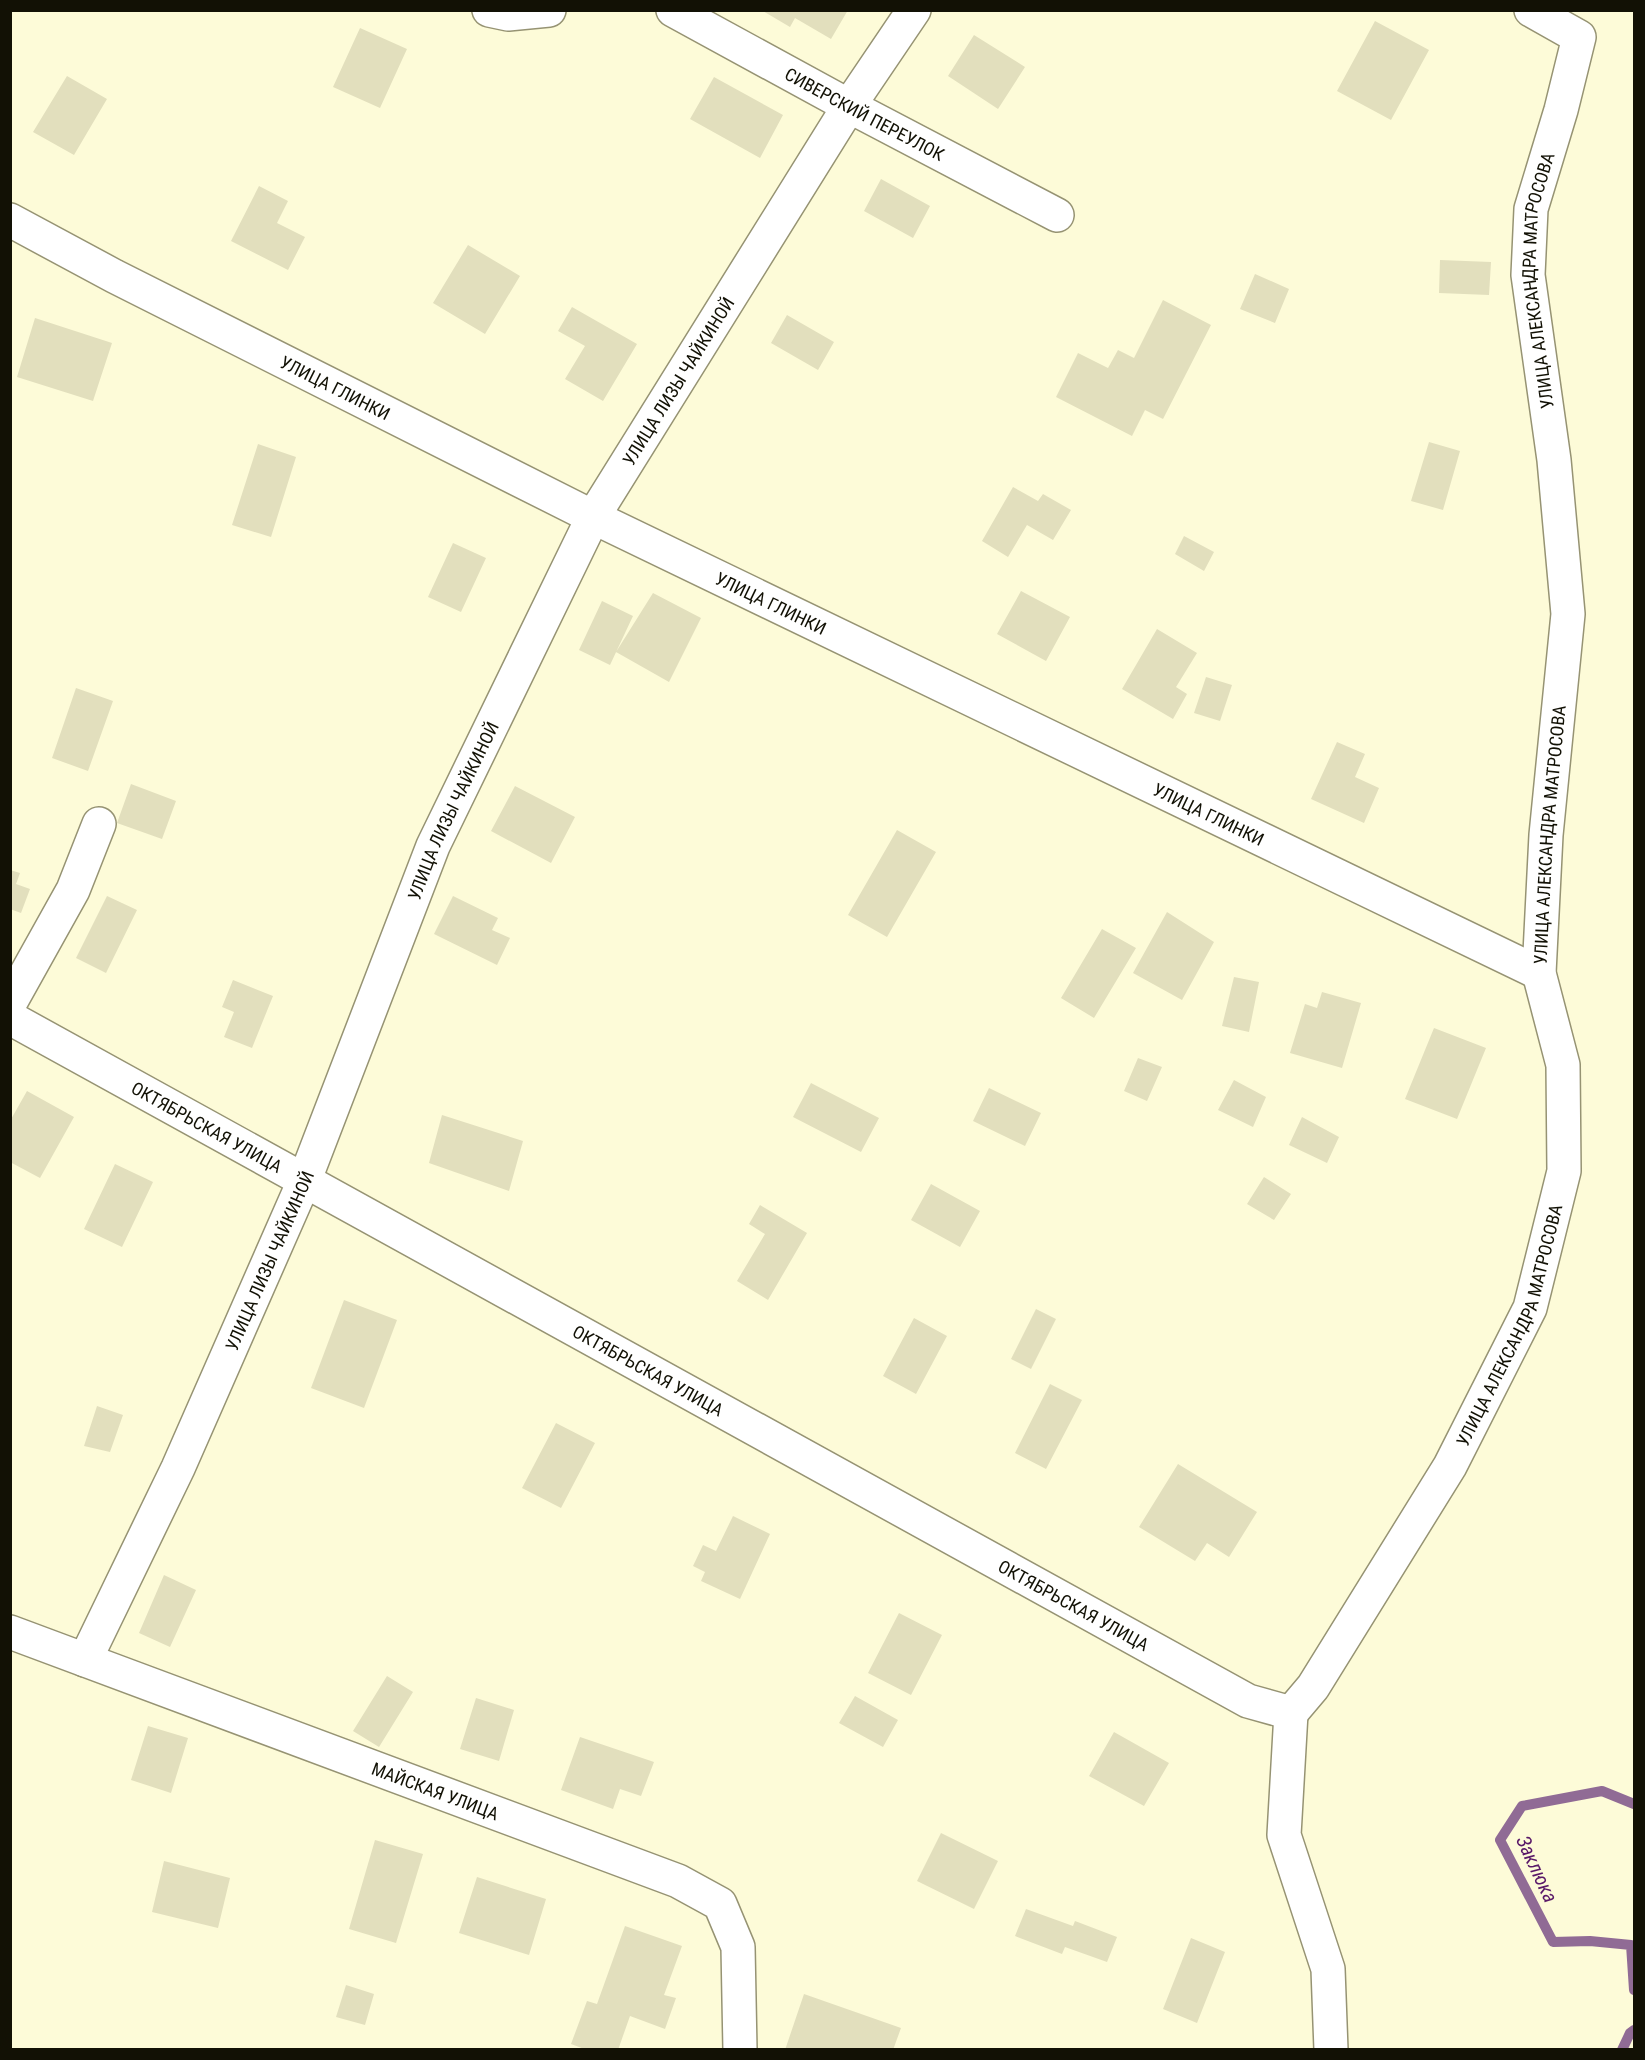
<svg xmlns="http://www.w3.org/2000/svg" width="1645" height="2060" viewBox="0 0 1645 2060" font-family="'Roboto Condensed',sans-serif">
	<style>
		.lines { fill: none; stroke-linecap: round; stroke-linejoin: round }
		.stream { stroke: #906b95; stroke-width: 10 }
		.building { fill: #e2dfbd }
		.minor-casing { stroke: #969373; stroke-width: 36 }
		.minor { stroke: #fff; stroke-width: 33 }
		.labels { text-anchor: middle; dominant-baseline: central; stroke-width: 4.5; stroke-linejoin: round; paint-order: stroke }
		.street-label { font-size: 18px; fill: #121105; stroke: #fdfbd8 }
		.water-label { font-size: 20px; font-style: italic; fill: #591968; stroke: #fdfbd8 }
	</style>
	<rect width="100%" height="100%" fill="#fdfbd8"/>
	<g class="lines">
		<!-- stream -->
		<path class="stream" d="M 1634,1804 L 1602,1791 L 1522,1806 L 1500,1840 L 1553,1942 L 1590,1941 L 1631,1945 L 1634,1990
			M 1622,2050 L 1630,2033 L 1634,2030"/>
	</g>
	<!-- building -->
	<path class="building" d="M 761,10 L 848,10 L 831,39 L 795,18 L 790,27 Z
		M 1375,21 L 1429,50 L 1391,120 L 1337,91 Z
		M 360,28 L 407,49 L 380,108 L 333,87 Z
		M 974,35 L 1025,67 L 998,109 L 948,76 Z
		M 67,76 L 107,99 L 74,155 L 33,132 Z
		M 714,77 L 783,115 L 760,158 L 690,119 Z
		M 881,179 L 930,206 L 913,238 L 864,211 Z
		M 259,186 L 288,201 L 277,223 L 305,237 L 288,270 L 231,241 Z
		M 468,245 L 520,276 L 485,334 L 433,303 Z
		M 1440,260 L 1491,262 L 1489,295 L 1439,293 Z
		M 1255,274 L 1289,289 L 1275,323 L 1240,309 Z
		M 1163,300 L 1211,325 L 1163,419 L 1145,410 L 1132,436 L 1056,397 L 1078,353 L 1108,368 L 1118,350 L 1134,358 Z
		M 572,307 L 637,344 L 603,401 L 565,379 L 585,346 L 558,331 Z
		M 787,315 L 834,342 L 818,370 L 771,343 Z
		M 35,318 L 112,343 L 93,401 L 17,377 Z
		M 1429,442 L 1460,451 L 1443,510 L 1411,501 Z
		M 258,444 L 296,457 L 271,537 L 232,525 Z
		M 1013,487 L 1038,501 L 1043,494 L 1071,510 L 1053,540 L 1027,525 L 1008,557 L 982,541 Z
		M 1184,536 L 1214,552 L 1204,571 L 1175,554 Z
		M 453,543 L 486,558 L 461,612 L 428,597 Z
		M 1021,591 L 1070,617 L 1046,661 L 997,634 Z
		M 653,593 L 701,618 L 669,682 L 616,652 Z
		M 602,601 L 633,616 L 610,665 L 579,650 Z
		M 1157,629 L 1197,653 L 1176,687 L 1187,694 L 1173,719 L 1122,689 Z
		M 1206,677 L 1232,685 L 1220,721 L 1194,713 Z
		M 76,688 L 113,701 L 88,771 L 52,758 Z
		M 1337,742 L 1365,754 L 1355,777 L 1379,788 L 1364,823 L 1311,799 Z
		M 131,784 L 176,801 L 162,839 L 117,823 Z
		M 515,786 L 575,817 L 551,863 L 491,831 Z
		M 897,830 L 936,852 L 887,937 L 848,915 Z
		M 10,870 L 20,873 L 16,884 L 30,889 L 21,913 L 10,909 Z
		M 107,896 L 137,910 L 106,973 L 76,958 Z
		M 453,896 L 498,918 L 492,930 L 510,938 L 497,965 L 434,934 Z
		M 1167,912 L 1214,942 L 1182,1000 L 1133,973 Z
		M 1102,929 L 1136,948 L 1094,1018 L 1061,998 Z
		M 1234,977 L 1259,982 L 1249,1032 L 1222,1026 Z
		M 233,980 L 273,996 L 252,1048 L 224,1037 L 234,1012 L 222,1007 Z
		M 1322,992 L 1361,1003 L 1342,1068 L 1290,1053 L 1305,1004 L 1317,1008 Z
		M 1434,1028 L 1486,1048 L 1457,1119 L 1405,1099 Z
		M 1138,1058 L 1162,1067 L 1147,1101 L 1124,1091 Z
		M 1234,1080 L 1266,1097 L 1253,1127 L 1218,1110 Z
		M 811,1083 L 879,1118 L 861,1152 L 793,1117 Z
		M 989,1088 L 1041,1113 L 1025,1146 L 973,1121 Z
		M 27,1091 L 74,1117 L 40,1178 L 10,1162 L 10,1121 Z
		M 442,1115 L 523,1141 L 509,1191 L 429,1163 Z
		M 1302,1117 L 1339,1137 L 1327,1163 L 1289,1145 Z
		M 115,1164 L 153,1182 L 122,1247 L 84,1229 Z
		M 1264,1177 L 1291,1194 L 1274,1220 L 1247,1204 Z
		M 931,1184 L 980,1211 L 960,1247 L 911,1220 Z
		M 760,1205 L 807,1233 L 768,1300 L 737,1281 L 765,1234 L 749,1224 Z
		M 344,1300 L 397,1320 L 364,1408 L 311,1388 Z
		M 1036,1309 L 1056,1319 L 1031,1369 L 1011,1359 Z
		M 914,1318 L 947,1336 L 916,1394 L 883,1376 Z
		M 1050,1384 L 1082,1400 L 1046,1469 L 1015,1453 Z
		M 97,1406 L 123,1415 L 110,1452 L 84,1446 Z
		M 556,1423 L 595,1443 L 561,1508 L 522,1488 Z
		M 1178,1464 L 1257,1512 L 1229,1557 L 1207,1543 L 1195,1561 L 1139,1527 Z
		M 733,1516 L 770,1534 L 740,1599 L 701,1581 L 705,1572 L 693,1566 L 703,1545 L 716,1551 Z
		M 164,1575 L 196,1590 L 170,1647 L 139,1633 Z
		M 899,1613 L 942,1635 L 911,1695 L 868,1673 Z
		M 387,1676 L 413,1692 L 379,1747 L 353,1731 Z
		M 855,1696 L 898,1720 L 883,1747 L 839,1723 Z
		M 476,1698 L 514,1710 L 499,1761 L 460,1749 Z
		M 148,1726 L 188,1738 L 171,1793 L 131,1780 Z
		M 1114,1732 L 1169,1763 L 1144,1806 L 1089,1776 Z
		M 580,1737 L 654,1762 L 641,1796 L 620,1789 L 613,1809 L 561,1790 Z
		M 941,1833 L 998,1861 L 974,1909 L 917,1881 Z
		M 375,1840 L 423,1854 L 396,1943 L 349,1929 Z
		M 164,1861 L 230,1878 L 218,1928 L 152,1912 Z
		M 477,1877 L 546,1899 L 529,1955 L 459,1933 Z
		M 1026,1909 L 1073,1926 L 1075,1921 L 1117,1937 L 1107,1962 L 1065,1947 L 1062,1954 L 1015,1936 Z
		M 625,1926 L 682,1946 L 664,1995 L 676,1998 L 665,2029 L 630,2016 L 618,2050 L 587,2050 L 571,2044 L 587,2001 L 597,2004 Z
		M 1191,1938 L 1225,1952 L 1197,2023 L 1163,2009 Z
		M 346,1985 L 374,1994 L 365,2025 L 336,2017 Z
		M 804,1994 L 901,2028 L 893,2050 L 785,2050 Z"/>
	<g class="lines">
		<!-- minor casing -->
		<g class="minor-casing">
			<g id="minor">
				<path d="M 489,10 L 508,14 L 549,10"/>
				<path id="s1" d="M 673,10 L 849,106 L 1057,215"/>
				<path id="s2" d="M 10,220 L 114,276 L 593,517 L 1539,973"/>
				<path d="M 10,1003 L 73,890 L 99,824"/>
				<path id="s3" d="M 10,1018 L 1248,1701 L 1291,1713"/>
				<path id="s4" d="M 10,1632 L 678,1881 L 720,1904 L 738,1947 L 740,2050"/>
				<path id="s5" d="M 85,1660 L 178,1468 L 305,1179 L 433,846 L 593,517 L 849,106 L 914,10"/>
				<path id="s6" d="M 1291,1713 L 1313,1687 L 1450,1466 L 1530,1308 L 1564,1171 L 1563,1065 L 1539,973 L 1546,835 L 1568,614 L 1554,460 L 1528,275 L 1531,209 L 1561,110 L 1579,37 L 1531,10"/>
				<path d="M 1291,1713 L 1284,1835 L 1328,1969 L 1331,2050"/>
			</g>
		</g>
		<!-- minor -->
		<use href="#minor" class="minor"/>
	</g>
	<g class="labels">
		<!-- street labels -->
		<g class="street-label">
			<text stroke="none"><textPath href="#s1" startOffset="218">СИВЕРСКИЙ ПЕРЕУЛОК</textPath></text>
			<text stroke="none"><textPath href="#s6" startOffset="1510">УЛИЦА АЛЕКСАНДРА МАТРОСОВА</textPath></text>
			<text stroke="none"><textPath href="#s5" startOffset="1412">УЛИЦА ЛИЗЫ ЧАЙКИНОЙ</textPath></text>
			<text stroke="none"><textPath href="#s2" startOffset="366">УЛИЦА ГЛИНКИ</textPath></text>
			<text stroke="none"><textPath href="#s2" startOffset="852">УЛИЦА ГЛИНКИ</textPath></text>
			<text stroke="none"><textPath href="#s5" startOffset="926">УЛИЦА ЛИЗЫ ЧАЙКИНОЙ</textPath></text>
			<text stroke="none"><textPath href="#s2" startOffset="1338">УЛИЦА ГЛИНКИ</textPath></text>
			<text stroke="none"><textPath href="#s6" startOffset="952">УЛИЦА АЛЕКСАНДРА МАТРОСОВА</textPath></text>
			<text stroke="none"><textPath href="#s3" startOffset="225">ОКТЯБРЬСКАЯ УЛИЦА</textPath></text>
			<text stroke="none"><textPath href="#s5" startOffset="440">УЛИЦА ЛИЗЫ ЧАЙКИНОЙ</textPath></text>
			<text stroke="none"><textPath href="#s6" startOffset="448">УЛИЦА АЛЕКСАНДРА МАТРОСОВА</textPath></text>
			<text stroke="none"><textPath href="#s3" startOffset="729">ОКТЯБРЬСКАЯ УЛИЦА</textPath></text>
			<text stroke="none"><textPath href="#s3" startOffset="1215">ОКТЯБРЬСКАЯ УЛИЦА</textPath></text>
			<text stroke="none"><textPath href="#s4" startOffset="454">МАЙСКАЯ УЛИЦА</textPath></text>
		</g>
		<!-- water labels -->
		<g class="water-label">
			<text transform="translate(1537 1869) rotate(65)">Заклюка</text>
		</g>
	</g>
	<!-- border -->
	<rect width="1645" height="2060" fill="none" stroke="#121105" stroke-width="24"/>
</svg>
